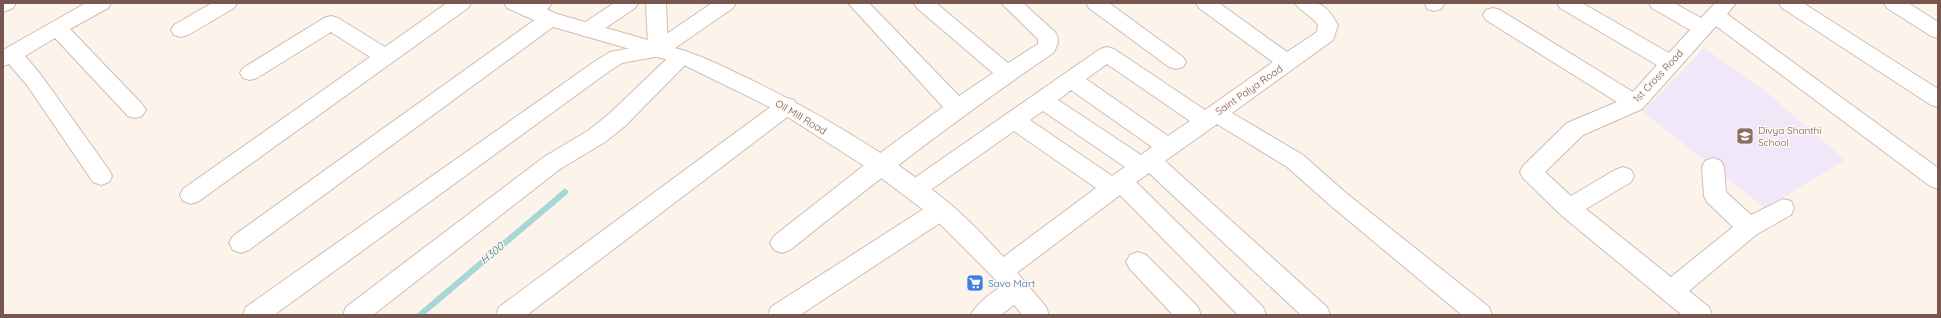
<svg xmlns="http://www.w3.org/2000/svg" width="1941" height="318" viewBox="0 0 1941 318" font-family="Quicksand,sans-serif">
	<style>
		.education { fill: #f0e8f9 }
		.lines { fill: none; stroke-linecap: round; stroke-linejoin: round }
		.stream { stroke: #a7d6d7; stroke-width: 6 }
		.street-casing { stroke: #d1bcb3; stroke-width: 2 }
		.secondary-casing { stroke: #d4bcb1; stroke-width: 2 }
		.street { fill: #fff; fill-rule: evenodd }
		.secondary { fill: #fff; fill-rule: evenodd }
		.labels { text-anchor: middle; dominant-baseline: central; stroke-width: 3; stroke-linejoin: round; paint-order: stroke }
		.street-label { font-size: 10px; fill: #77574f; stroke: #fef8f2 }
		.education-label { font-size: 10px; fill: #785e54; stroke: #fef8f2; text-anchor: start }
		.shop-label { font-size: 10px; fill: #366cbe; stroke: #fef8f2; text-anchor: start }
		.water-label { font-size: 11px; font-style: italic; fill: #42797b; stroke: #fef8f2 }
	</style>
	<rect width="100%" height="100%" fill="#fcf3eb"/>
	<!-- education -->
	<path class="education" d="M 1704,48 L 1763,89 L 1845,160 L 1765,208 L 1643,112 Z"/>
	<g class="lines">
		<!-- stream -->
		<path class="stream" d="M 420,315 L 565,192"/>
		<!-- street casing -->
		<g class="street-casing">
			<path id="street" d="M 3,3 L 16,3 L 13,8 L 3,12 Z
				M 86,3 L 111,3 L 108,8 L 70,29 L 142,104 L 146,110 L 142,116 L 135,118 L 128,116 L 55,38 L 25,56 L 41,75 L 109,170 L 112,176 L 109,182 L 101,185 L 93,182 L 27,85 L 9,64 L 3,66 L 3,50 Z
				M 212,3 L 237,3 L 234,8 L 188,35 L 181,37 L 174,35 L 171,30 L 174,25 Z
				M 447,3 L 471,3 L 468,8 L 199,201 L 191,204 L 183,201 L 180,195 L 183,189 L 370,57 L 331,32 L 257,78 L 250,80 L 243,78 L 240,73 L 243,68 L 324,18 L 331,16 L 338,18 L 385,47 Z
				M 529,3 L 552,3 C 546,13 535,19 524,16 L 521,11 Z
				M 614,3 L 638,3 L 635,8 L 595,35 L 588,37 L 581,35 L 578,30 L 581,25 Z
				M 646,3 L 666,3 L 668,50 L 665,55 L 622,63 L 608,72 L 274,315 L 243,315 L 246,307 L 594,62 L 610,52 L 648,45 Z
				M 848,3 L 869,3 L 959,96 L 993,73 L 917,8 L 914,3 L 936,3 L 1008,63 L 1038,44 L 1038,39 L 1001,3 L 1023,3 L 1055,32 C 1060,40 1058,45 1053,53 C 962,115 876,181 790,250 L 782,253 L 774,250 L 770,243 L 774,236 L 872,159 L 943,107 Z
				M 1086,3 L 1109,3 L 1183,57 L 1186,62 L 1183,67 L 1176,69 L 1169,67 L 1089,8 Z
				M 1196,3 L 1219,3 L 1287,52 L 1317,32 L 1318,25 C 1312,16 1301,12 1295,3 C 1321,3 1324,1 1338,25 L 1333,40 L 1232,113 L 1303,155 L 1346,193 L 1489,307 L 1492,315 L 1462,315 L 1330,205 L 1287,167 L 1217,124 L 1165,161 L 1327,307 L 1330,315 L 1301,315 L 1149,173 L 1136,182 L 1263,307 L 1266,315 L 1238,315 L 1120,195 L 1010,278 L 1002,281 L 994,278 L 990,271 L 994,264 L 1096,188 L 1014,131 L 922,196 L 914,199 L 906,196 L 903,190 L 906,184 L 1100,49 L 1107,47 L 1114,49 L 1205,110 L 1273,62 L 1199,8 ZM 1107,64 L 1190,121 L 1168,136 L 1086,79 ZM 1071,90 L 1152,147 L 1141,155 L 1058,100 ZM 1043,111 L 1125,167 L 1112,176 L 1030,120 Z
				M 1425,3 L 1445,3 L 1441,9 L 1434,11 L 1427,9 Z
				M 1557,3 L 1582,3 L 1669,53 L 1690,30 L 1652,8 L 1649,3 L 1674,3 L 1701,18 L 1715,3 L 1736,3 L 1727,14 L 1938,168 L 1938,189 L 1930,186 L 1716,26 L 1642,109 L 1583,135 L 1545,172 L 1571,196 L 1615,170 L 1623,167 L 1631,170 L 1634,176 L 1631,182 L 1586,209 L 1671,277 L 1733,227 L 1707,202 L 1704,196 L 1702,167 L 1705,161 L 1713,158 L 1721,161 L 1724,167 L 1726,192 L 1751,215 L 1783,199 L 1791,201 L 1794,208 L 1791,215 L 1757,234 L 1689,291 L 1709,307 L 1712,315 L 1682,315 L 1561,215 L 1523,178 L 1520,172 L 1523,166 L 1567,123 L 1617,102 L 1486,20 L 1483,15 L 1486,10 L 1493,8 L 1500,10 L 1633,92 L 1657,65 L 1560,8 Z
				M 1779,3 L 1803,3 L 1938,89 L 1938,107 L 1931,105 L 1782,8 Z
				M 1884,3 L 1908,3 L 1938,22 L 1938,38 L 1931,36 L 1887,8 Z
				M 550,12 L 557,14 L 560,19 L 557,24 L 249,250 L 241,253 L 233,250 L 229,243 L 233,236 L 543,14 Z
				M 681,50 L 688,52 L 691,57 L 688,62 L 625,126 L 605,142 L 560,169 L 373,315 L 343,315 L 346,307 L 544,157 L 589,130 L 609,114 L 674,52 Z
				M 787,98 L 794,100 L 798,106 L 794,112 L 527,315 L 496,315 L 499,307 L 780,100 Z
				M 941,201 L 949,203 L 952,210 L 949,217 L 800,315 L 768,315 L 771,307 L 933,203 Z
				M 1138,252 L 1146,255 L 1198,307 L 1201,315 L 1173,315 L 1130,269 L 1126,262 L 1130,255 Z
				M 1016,279 L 1025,282 L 1028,289 L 1025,296 L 1001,315 L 971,315 C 977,302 1002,284 1016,279 Z"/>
		</g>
		<!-- secondary casing -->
		<g class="secondary-casing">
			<path id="secondary" d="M 504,3 L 532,3 L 557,14 L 655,42 L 712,3 L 736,3 L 733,8 L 675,48 C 700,55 722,66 745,77 C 814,110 890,155 949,203 C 984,233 1017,272 1046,307 L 1049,315 L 1022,315 L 994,278 L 933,217 L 872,171 L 780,112 L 682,64 L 543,24 L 507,8 Z"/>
		</g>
		<!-- street -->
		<use href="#street" class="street"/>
		<!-- secondary -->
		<use href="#secondary" class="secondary"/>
	</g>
	<!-- icons -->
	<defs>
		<g id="school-square" transform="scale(0.9)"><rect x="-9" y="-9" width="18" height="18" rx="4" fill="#8d6e63" stroke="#fef8f2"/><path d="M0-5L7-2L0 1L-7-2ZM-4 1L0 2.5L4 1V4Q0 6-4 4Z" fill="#fff"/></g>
		<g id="supermarket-square" transform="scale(0.9)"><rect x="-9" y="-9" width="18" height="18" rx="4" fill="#3f7fe0" stroke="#fef8f2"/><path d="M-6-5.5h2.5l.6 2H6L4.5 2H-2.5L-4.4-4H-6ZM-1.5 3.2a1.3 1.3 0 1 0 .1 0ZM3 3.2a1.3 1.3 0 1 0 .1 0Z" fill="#fff"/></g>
	</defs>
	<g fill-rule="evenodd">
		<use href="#school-square" x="1745" y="136"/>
		<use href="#supermarket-square" x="975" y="283"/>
	</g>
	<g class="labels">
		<!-- street labels -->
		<g class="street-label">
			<text transform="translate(1658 76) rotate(-47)">1st Cross Road</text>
			<text transform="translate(1249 90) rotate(-35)">Saint Palya Road</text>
			<text transform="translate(801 117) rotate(31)">Oil Mill Road</text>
		</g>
		<!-- education labels -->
		<g class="education-label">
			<text x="1758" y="130">Divya Shanthi<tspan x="1758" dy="12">School</tspan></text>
		</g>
		<!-- shop labels -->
		<g class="shop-label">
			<text x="988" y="283">Savo Mart</text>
		</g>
		<!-- water labels -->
		<g class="water-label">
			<text transform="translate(492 253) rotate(-40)">H300</text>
		</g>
	</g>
	<!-- border -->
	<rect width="1941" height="318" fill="none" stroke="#77574f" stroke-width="8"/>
</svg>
